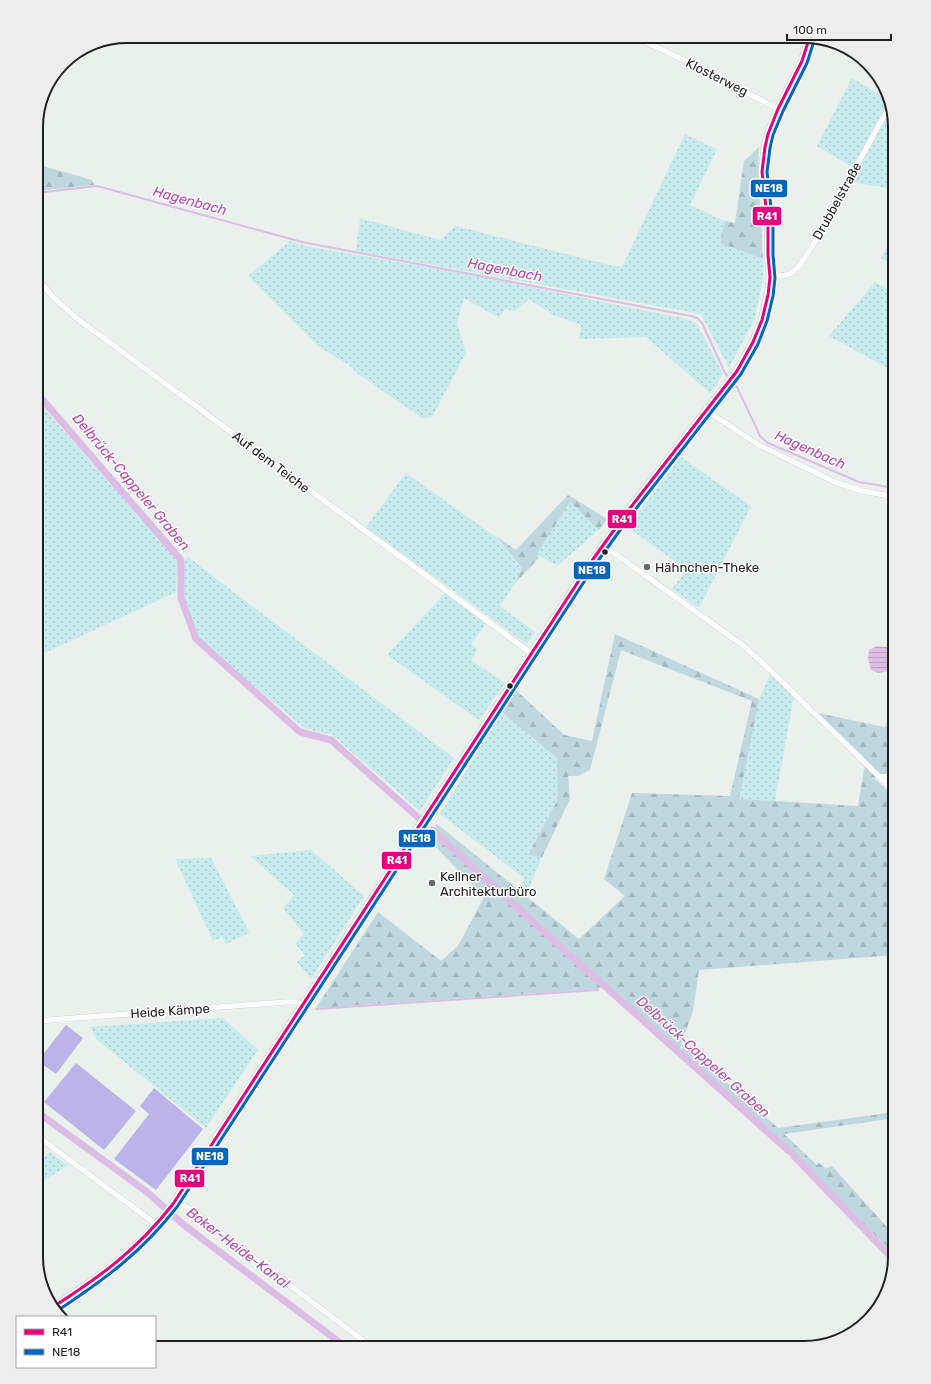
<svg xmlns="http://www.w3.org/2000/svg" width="931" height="1384" viewBox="0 0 931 1384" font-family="Rubik,sans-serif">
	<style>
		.grass { fill: url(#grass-dots) }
		.forest { fill: url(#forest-firs) }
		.pitch { fill: #bcb4e8 }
		.water { fill: url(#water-rules) }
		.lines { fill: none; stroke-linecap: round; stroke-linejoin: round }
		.stream { stroke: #ddbde4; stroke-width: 2 }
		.canal { stroke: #ddbde4; stroke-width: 7 }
		.minor-casing { stroke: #c2c5c3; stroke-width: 6 }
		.tertiary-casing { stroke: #c2c5c3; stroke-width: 8 }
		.minor { stroke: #fcfdfc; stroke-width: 5.5 }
		.tertiary { stroke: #fcfdfc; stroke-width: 7 }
		.bus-1-casing { stroke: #fff; stroke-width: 6 }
		.bus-2-casing { stroke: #fff; stroke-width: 6 }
		.bus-1 { stroke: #e5007d; stroke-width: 3 }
		.bus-2 { stroke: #0065bd; stroke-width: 3 }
		.bus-dot { fill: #212121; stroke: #fff; stroke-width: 1.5 }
		.poi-dot { fill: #676968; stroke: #fff; stroke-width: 1.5 }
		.labels { text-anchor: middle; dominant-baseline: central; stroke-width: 3; stroke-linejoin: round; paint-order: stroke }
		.street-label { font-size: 13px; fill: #212121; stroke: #fff }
		.poi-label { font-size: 13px; fill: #212121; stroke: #fff; text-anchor: start }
		.water-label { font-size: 14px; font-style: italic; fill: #b748ad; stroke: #fff }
		.rim { fill: none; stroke: #212121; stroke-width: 2 }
		.line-badge { stroke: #fff; stroke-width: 1.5 }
		.badge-label { font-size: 11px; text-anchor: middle; font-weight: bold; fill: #fff }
	</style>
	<defs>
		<pattern id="grass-dots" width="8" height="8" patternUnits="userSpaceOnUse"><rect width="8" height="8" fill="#c8ebed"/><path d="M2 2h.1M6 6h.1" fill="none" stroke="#acc9cb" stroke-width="1.8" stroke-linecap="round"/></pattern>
		<pattern id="forest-firs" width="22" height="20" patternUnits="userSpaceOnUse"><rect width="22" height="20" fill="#bfd7de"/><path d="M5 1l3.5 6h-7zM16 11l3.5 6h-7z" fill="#a4b8be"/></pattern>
		<pattern id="water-rules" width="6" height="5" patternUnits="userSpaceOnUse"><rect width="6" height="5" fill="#ddbde4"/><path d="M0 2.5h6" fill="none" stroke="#bda2c3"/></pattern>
	</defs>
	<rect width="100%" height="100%" fill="#eaf0ec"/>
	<!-- grass -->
	<path class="grass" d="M 852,78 L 887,99 L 888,102 L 852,167 L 817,146 Z
		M 889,114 L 891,114 L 895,128 L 895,189 L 850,182 Z
		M 685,134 L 717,149 L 690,205 L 725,221 L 720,243 L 763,259 L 763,278 L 755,318 L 729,368 L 701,314 L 356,251 L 360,218 L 440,240 L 456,226 L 609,265 L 622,267 Z
		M 895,232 L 895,265 L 881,258 Z
		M 290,241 L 300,245 L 473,275 L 691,320 L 697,324 L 723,374 L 710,393 L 646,337 L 579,339 L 581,325 L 553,315 L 529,299 L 515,311 L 505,309 L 499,318 L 464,298 L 457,323 L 466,353 L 432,417 L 422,418 L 358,374 L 349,365 L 319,347 L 248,276 Z
		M 875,282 L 895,294 L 895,372 L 829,336 Z
		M 36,399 L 178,561 L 176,592 L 36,657 Z
		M 681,457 L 751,506 L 699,608 L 672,589 L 687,570 L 627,527 Z
		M 406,473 L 496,537 L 522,568 L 515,583 L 500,606 L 535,632 L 527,644 L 366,527 Z
		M 570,502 L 599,530 L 558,565 L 552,563 L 537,554 Z
		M 187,556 L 236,594 L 454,758 L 420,811 L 331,734 L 316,732 L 302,726 L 198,639 L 188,614 L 184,595 L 184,566 Z
		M 445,593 L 487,623 L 471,644 L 478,649 L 471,660 L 505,683 L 479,720 L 387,655 Z
		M 771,673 L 794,695 L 775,801 L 738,799 L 759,699 Z
		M 502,712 L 557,758 L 558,799 L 528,854 L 542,857 L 527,892 L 521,888 L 524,878 L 440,814 Z
		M 311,850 L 364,896 L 311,979 L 297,962 L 305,955 L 295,943 L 304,934 L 283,908 L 294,895 L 250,856 Z
		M 211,858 L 249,932 L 249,933 L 226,944 L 222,937 L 213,941 L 175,859 Z
		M 223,1018 L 258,1050 L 206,1128 L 96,1039 L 90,1027 Z
		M 50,1152 L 68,1165 L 36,1186 L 36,1164 Z"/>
	<!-- forest -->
	<path class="forest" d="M 759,147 L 758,168 L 763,259 L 720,243 L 725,221 L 735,223 L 744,161 Z
		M 36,164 L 92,180 L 94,185 L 36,191 Z
		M 568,495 L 607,519 L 599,530 L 570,502 L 537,554 L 539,558 L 515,583 L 522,568 L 496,536 L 516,550 Z
		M 615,634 L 759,699 L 739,799 L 858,806 L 866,759 L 818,713 L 884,727 L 895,725 L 895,773 L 879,775 L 874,778 L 895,798 L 895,955 L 699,970 L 693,1011 L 679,1050 L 606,985 L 598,989 L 316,1008 L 378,912 L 441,961 L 458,946 L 484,897 L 428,839 L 437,824 L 579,939 L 625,896 L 604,879 L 632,793 L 730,796 L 752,701 L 621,650 L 590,770 L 578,776 L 568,776 L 570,799 L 542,857 L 528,855 L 558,799 L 557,758 L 502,712 L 516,690 L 564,735 L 592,741 Z
		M 683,1044 L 778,1128 L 895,1112 L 895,1118 L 784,1134 L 817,1165 L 819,1163 L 826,1168 L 832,1166 L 895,1236 L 895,1247 L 890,1250 L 775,1135 L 681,1051 Z"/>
	<!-- pitch -->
	<path class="pitch" d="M 66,1025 L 83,1038 L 56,1074 L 38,1061 Z
		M 76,1063 L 136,1111 L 104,1150 L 44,1102 Z
		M 154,1088 L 203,1129 L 156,1190 L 114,1159 L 149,1114 L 140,1106 Z"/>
	<!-- water -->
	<path class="water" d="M 877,646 L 895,648 L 895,673 L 889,671 L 878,673 L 871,670 L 868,659 L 869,650 Z"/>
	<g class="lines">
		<!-- stream -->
		<path class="stream" d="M 36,193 L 97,186 L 302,242 L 691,316 L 697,318 L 702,323 L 725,373 L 737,387 L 760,436 L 768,443 L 859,482 L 895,488
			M 316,1009 L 598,990"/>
		<!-- canal -->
		<path class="canal" d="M 36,392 L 181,560 L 181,598 L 196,639 L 300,732 L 331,740 L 422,821
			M 432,830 L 595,978
			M 599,981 L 790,1152
			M 36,1111 L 147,1192 L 184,1225 L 347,1348
			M 794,1156 L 894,1260"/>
		<!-- minor casing -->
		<g class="minor-casing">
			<path id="minor" d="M 633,36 L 686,61 L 778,109
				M 186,41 L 191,36
				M 57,72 L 75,55
				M 36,277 L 52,296 L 75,317 L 531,653
				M 770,277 C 776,276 783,276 789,274 C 800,269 810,250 816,240 L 889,107
				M 707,411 L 757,444 L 837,483 L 863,491 L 895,497
				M 603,545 L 745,647 L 772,672 L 895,792
				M 881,777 L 895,776
				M 36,1021 L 286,1002 L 298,1002 L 304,1004
				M 36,1135 L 157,1225
				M 177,1200 L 373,1348"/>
		</g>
		<!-- tertiary casing -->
		<g class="tertiary-casing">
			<path id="tertiary" d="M 53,1307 C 101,1276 139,1251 173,1204 L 591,562 L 627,512 L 737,371 L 753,342 L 762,320 L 768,295 L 770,277 L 768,255 L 768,226 L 762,172 L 765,147 L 768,134 L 778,109 L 802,61 L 810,36"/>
		</g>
		<!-- minor -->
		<use href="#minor" class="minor"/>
		<!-- tertiary -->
		<use href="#tertiary" class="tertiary"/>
		<!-- bus-1 casing -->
		<g class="bus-1-casing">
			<path id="bus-1" d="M 53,1307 C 101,1276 137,1250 173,1204 L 591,562 L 627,512 L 737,371 L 753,342 L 762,320 L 768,295 L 770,277 L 768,255 L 768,226 L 762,172 L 765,147 L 768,134 L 778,109 L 802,61 L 810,36"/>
		</g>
		<!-- bus-2 casing -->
		<g class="bus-2-casing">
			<path id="bus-2" d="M 57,1311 C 105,1279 141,1253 177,1207 L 595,565 L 631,515 L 741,374 L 758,344 L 767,321 L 773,296 L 775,278 L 773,255 L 773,225 L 767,172 L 770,148 L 773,135 L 783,111 L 807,63 L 815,38"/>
		</g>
		<!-- bus-1 -->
		<use href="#bus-1" class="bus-1"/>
		<!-- bus-2 -->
		<use href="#bus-2" class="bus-2"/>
	</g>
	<!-- markers -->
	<g class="bus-dot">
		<circle cx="605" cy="552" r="3.5"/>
		<circle cx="510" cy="686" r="3.5"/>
	</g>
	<g class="poi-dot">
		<circle cx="647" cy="567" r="4"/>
		<circle cx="432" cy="883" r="4"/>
	</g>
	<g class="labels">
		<!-- street labels -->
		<g class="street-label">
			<text transform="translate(717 77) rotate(27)">Klosterweg</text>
			<text transform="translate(837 201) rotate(-61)">Drubbelstraße</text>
			<text transform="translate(271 462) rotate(37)">Auf dem Teiche</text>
			<text transform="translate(170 1011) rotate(-4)">Heide Kämpe</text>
		</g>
		<!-- poi labels -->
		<g class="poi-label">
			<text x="655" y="567">Hähnchen-Theke</text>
			<text x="440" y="876">Kellner<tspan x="440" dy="15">Architekturbüro</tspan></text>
		</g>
		<!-- water labels -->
		<g class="water-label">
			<text transform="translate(190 201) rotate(15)">Hagenbach</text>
			<text transform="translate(505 270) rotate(11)">Hagenbach</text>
			<text transform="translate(810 450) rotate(24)">Hagenbach</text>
			<text transform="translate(131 482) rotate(50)">Delbrück-Cappeler Graben</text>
			<text transform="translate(703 1057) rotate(42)">Delbrück-Cappeler Graben</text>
			<text transform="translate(238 1248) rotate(37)">Boker-Heide-Kanal</text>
		</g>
	</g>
	<!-- crop -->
	<path d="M0 0H931V1384H0ZM127 43H804A84 84 0 0 1 888 127V1257A84 84 0 0 1 804 1341H127A84 84 0 0 1 43 1257V127A84 84 0 0 1 127 43Z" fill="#ededed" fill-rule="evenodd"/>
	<path class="rim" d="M127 43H804A84 84 0 0 1 888 127V1257A84 84 0 0 1 804 1341H127A84 84 0 0 1 43 1257V127A84 84 0 0 1 127 43Z"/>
	<g class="line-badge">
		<rect x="750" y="179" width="38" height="19" rx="4" fill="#0065bd"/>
		<rect x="752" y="206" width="30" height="20" rx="4" fill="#e5007d"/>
		<rect x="607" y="509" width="30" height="20" rx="4" fill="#e5007d"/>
		<rect x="573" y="561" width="38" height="19" rx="4" fill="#0065bd"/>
		<rect x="398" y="829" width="38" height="19" rx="4" fill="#0065bd"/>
		<rect x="381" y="851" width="31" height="19" rx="4" fill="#e5007d"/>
		<rect x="191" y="1147" width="38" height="19" rx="4" fill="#0065bd"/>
		<rect x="174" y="1169" width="31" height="19" rx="4" fill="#e5007d"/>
	</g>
	<g class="badge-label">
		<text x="769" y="192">NE18</text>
		<text x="767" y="220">R41</text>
		<text x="622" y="523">R41</text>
		<text x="592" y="574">NE18</text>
		<text x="417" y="842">NE18</text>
		<text x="397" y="864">R41</text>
		<text x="210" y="1160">NE18</text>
		<text x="190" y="1182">R41</text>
	</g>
	<!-- legend -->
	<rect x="16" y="1316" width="140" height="52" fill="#ffffff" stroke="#a6a6a6"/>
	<rect x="24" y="1329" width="20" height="6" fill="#e5007d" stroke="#a6a6a6"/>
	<text x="52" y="1336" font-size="12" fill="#212121">R41</text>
	<rect x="24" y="1349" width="20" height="6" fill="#0065bd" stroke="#a6a6a6"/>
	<text x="52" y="1356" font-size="12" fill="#212121">NE18</text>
	<!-- scale -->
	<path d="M787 34v6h104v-6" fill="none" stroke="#212121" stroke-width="2"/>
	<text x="793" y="34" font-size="12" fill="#212121" stroke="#ffffff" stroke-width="3" paint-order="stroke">100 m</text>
</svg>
